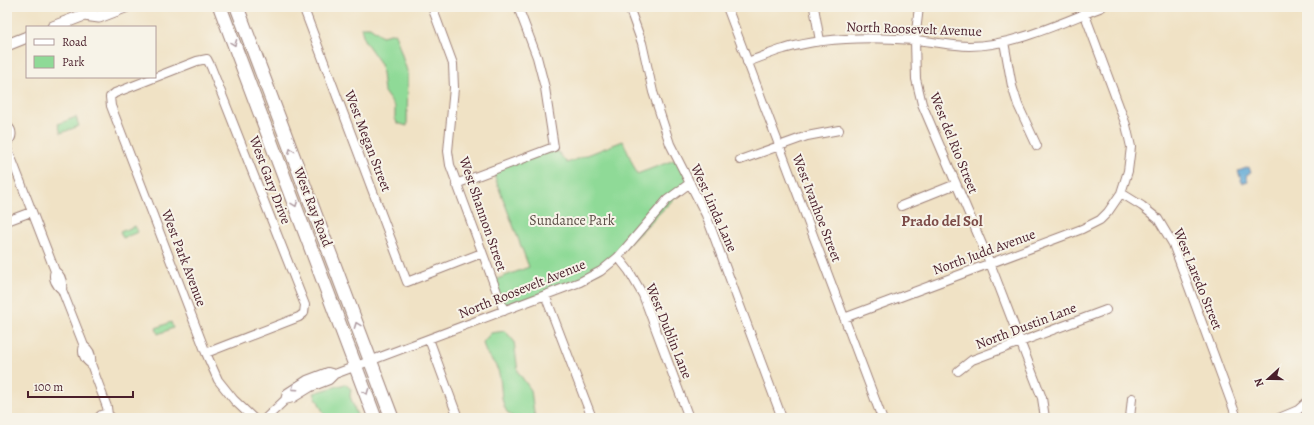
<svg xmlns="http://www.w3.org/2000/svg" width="1314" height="425" viewBox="0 0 1314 425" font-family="Alegreya,serif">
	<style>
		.green { fill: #8fda97; stroke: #6c7c61 }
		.water { fill: #5da8d5; stroke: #546480 }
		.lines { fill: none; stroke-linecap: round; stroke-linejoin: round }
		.street-casing { stroke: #9d8078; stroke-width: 10 }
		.secondary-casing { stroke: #9d8078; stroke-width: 13 }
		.primary-casing { stroke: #9d8078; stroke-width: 15 }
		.street { stroke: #fff; stroke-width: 8 }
		.secondary { stroke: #fff; stroke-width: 11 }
		.primary { stroke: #fff; stroke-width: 13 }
		.oneway { stroke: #ae9aa0 }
		.labels { text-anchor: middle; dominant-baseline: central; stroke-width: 4; stroke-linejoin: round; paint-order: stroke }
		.street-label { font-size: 14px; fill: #4a1f2b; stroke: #f7f3e8 }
		.park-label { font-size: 14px; fill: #5b4e46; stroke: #f7f3e8 }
		.neighbourhood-label { font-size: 15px; font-weight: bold; fill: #7c4b47; stroke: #f7f3e8 }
	</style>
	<rect width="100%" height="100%" fill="#f7f3e8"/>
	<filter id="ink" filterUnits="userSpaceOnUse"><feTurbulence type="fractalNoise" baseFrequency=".025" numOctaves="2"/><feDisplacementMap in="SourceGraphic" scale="8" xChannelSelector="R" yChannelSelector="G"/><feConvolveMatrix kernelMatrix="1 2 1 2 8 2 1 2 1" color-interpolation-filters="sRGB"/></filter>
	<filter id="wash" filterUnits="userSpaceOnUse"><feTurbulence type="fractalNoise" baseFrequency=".012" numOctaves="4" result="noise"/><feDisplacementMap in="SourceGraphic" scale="16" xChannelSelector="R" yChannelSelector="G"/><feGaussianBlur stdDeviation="0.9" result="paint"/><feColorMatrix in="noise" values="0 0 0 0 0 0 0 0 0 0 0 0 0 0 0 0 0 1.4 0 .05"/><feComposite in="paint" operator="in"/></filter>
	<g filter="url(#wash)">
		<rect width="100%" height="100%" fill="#f0e2c5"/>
		<!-- green -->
		<path class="green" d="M 361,27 L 370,27 L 382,36 L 395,33 L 408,74 L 407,126 L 397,123 L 395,118 L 395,107 L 384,92 L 381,64 L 364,40 Z
			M 76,117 L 79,126 L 61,133 L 58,124 Z
			M 623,141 L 637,174 L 677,159 L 690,183 L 601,271 L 504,311 L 492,281 L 529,267 L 492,170 L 554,147 L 567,163 Z
			M 135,226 L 138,232 L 123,238 L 120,232 Z
			M 171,322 L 173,328 L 158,334 L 156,328 Z
			M 505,331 L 514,341 L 518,372 L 531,390 L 534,413 L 536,418 L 514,418 C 512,416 509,414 507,412 C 498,398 504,380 496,366 C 489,355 486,357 483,342 L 491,333 Z
			M 345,384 L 351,389 L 350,396 L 358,418 L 326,418 L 314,393 Z"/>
		<!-- water -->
		<path class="water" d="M 1249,167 L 1251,173 L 1246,175 L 1248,181 L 1242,183 L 1238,171 Z"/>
	</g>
	<g filter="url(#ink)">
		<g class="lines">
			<!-- street casing -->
			<g class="street-casing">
				<path id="street" d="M 310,7 L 304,9 L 407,282 L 482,253
					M 432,7 L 453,64 L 454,88 L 448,151 L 450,165 L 504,311
					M 629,7 L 642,43 L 653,92 L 670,144 L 706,215 L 782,418
					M 727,7 L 882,418
					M 814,7 L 820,41
					M 919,7 L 915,40 L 916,79 L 922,104 L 990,263 L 1042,398 L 1045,418
					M 1082,7 L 1126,125 L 1131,147 L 1128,171 L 1121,193 L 1142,206 L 1158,219 L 1173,244 L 1237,418
					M 1004,42 L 1012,86 L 1018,105 L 1037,146
					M 747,62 C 760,58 772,52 784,49 C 823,37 873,37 914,40 C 932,41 951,46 969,46 C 1013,46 1061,23 1102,7
					M 7,126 C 13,130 13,138 7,142
					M 7,147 L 55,271 C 52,278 56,285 62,290
					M 740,160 L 807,136 L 839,130
					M 456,184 L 554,147 L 545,88 L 537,57 L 518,7
					M 901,206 L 956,184
					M 7,221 L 31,212
					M 618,257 L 629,271 L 643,295 L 689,418
					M 55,271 C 61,275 63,282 62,290 L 84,346 C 81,353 85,360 91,364
					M 545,295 L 592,418
					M 844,318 L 1082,229 L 1100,220 L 1108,212 L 1121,193
					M 429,339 L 458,418
					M 84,346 C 90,350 92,356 91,364 L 107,407 L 108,415
					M 206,353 L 299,317 L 304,313 L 305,305 L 211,67 L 207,59 L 197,61 L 115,93 L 110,97 L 111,106 L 206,353 L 218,380 L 234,400 L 253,418
					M 958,371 L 972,360 L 1106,310
					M 285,400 L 287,393 L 307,380 L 328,372 L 335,374
					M 98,418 L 101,415 L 105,414 L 111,417
					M 266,418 L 285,400 L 293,398 L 311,387 L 329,380 L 335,374 L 580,282 L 601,271 L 618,257 L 667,200 L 690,183
					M 1130,418 L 1132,398
					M 1279,418 L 1298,410 L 1307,402"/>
			</g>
			<!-- secondary casing -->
			<g class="secondary-casing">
				<path id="secondary" d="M 84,15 L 99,17 L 125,7
					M 53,27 L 84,15 L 91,7
					M 7,45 L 27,37"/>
			</g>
			<!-- primary casing -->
			<g class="primary-casing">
				<path id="primary" d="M 220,7 L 375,418
					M 237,7 L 392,418"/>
			</g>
			<!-- street -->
			<use href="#street" class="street"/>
			<!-- secondary -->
			<use href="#secondary" class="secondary"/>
			<!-- primary -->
			<use href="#primary" class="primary"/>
		</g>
		<!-- one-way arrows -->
		<defs><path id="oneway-chevron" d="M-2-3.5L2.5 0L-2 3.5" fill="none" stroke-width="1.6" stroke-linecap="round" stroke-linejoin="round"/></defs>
		<g class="oneway">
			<use href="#oneway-chevron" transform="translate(234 43) rotate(69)"/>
			<use href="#oneway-chevron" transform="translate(291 151) rotate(-111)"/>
			<use href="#oneway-chevron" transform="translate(295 204) rotate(69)"/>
			<use href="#oneway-chevron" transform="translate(357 325) rotate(-111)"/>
			<use href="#oneway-chevron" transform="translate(294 388) rotate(146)"/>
			<use href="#oneway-chevron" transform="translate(366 392) rotate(69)"/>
		</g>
	</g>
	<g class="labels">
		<!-- street labels -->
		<g class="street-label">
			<text transform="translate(914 29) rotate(2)">North Roosevelt Avenue</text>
			<text transform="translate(368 141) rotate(69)">West Megan Street</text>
			<text transform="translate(954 143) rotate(68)">West del Rio Street</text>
			<text transform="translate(270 180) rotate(69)">West Gary Drive</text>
			<text transform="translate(313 207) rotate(69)">West Ray Road</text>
			<text transform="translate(714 208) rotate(66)">West Linda Lane</text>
			<text transform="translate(817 208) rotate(69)">West Ivanhoe Street</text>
			<text transform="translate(483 214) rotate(71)">West Shannon Street</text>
			<text transform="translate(984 252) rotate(-20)">North Judd Avenue</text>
			<text transform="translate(184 258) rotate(69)">West Park Avenue</text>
			<text transform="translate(1198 279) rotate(68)">West Laredo Street</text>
			<text transform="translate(522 289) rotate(-22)">North Roosevelt Avenue</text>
			<text transform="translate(1026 326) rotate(-21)">North Dustin Lane</text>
			<text transform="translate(669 331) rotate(68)">West Dublin Lane</text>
		</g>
		<!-- park labels -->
		<g class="park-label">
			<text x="572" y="220">Sundance Park</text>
		</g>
		<!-- neighbourhood labels -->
		<g class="neighbourhood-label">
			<text x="942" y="221">Prado del Sol</text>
		</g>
	</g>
	<!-- margin -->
	<rect width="1314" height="425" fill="none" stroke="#f7f3e8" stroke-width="24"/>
	<!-- legend -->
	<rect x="26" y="26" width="130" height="52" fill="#f7f3e8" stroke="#b29e9c"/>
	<rect x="34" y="39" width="20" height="6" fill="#ffffff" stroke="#b29e9c"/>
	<text x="62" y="46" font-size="12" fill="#4a1f2b">Road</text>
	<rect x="34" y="56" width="20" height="12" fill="#8fda97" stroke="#b29e9c"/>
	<text x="62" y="66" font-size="12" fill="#4a1f2b">Park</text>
	<!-- north arrow -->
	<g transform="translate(1268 379) rotate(249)" stroke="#f7f3e8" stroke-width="3" paint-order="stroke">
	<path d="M0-3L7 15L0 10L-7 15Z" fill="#4a1f2b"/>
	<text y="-6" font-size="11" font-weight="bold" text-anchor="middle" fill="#4a1f2b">N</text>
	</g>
	<!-- scale -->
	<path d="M28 391v6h105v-6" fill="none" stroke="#4a1f2b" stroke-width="2"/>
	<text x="34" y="391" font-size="12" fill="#4a1f2b" stroke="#f7f3e8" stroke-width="3" paint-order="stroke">100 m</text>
</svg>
